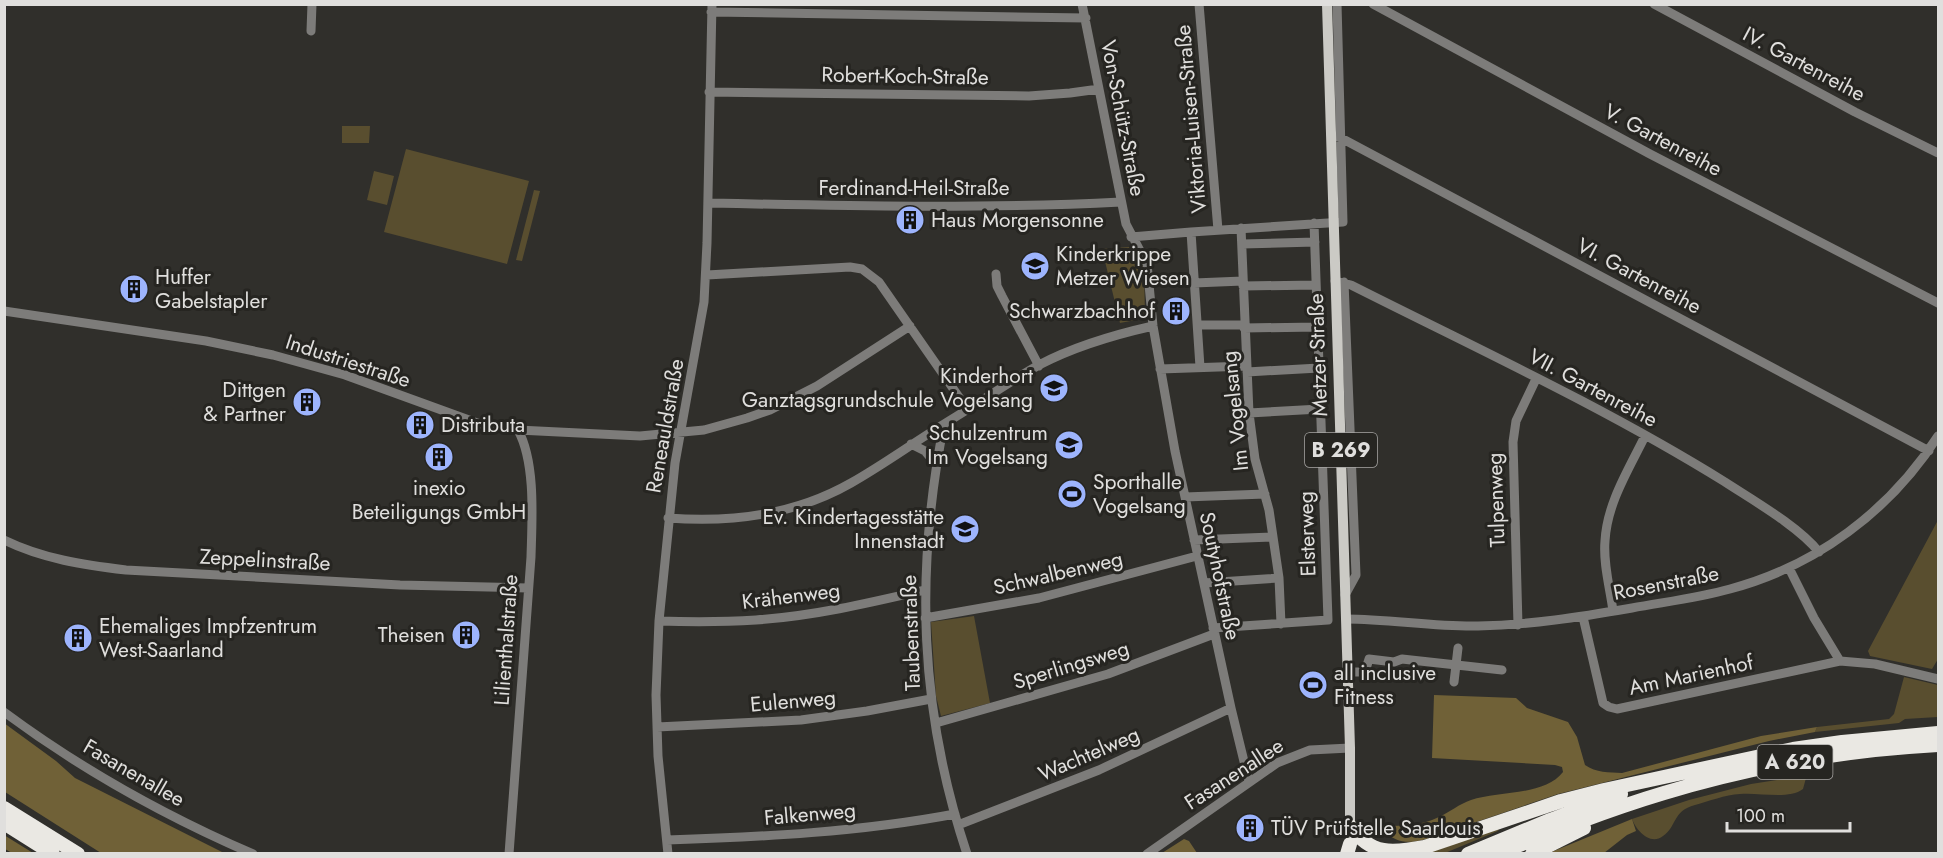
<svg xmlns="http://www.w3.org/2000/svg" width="1943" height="858" viewBox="0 0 1943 858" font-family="Jost,sans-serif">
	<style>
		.green { fill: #594e2f }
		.forest { fill: #706137 }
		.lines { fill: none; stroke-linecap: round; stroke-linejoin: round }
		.minor { stroke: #7d7c7a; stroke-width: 9 }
		.major { stroke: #cbcac5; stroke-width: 10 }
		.highway { stroke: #eae8e3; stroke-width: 14 }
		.labels { text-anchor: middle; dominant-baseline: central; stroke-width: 6; stroke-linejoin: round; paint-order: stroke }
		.shield { fill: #262521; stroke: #a8a7a5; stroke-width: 1.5 }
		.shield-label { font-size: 20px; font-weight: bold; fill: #e0dfdd }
		.street-label { font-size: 21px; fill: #e0dfdd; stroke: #262521 }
		.poi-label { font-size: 21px; fill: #e0dfdd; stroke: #262521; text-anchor: start }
	</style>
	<rect width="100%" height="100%" fill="#302f2b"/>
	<!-- green -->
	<path class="green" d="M 342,126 L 370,126 L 369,143 L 342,143 Z
		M 406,149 L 529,181 L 507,264 L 384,232 Z
		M 374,171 L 394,176 L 387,205 L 367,200 Z
		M 534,190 L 540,191 L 522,261 L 516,260 Z
		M 1129,247 L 1141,260 L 1144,272 L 1145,315 L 1141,319 L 1120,323 L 1102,249 Z
		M 1938,520 L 1938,659 L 1932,669 L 1870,656 L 1868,651 Z
		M 974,616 L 990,703 L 941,716 L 936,696 L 931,622 Z
		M 1904,677 L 1938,685 L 1938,717 L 1905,719 L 1899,723 L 1815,732 L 1817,727 L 1889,719 L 1894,714 Z
		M 1802,776 L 1806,778 L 1803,789 C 1789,800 1758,792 1740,794 C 1725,795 1709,801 1695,805 C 1672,811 1677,827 1663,836 C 1650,846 1636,830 1632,819 L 1689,800 L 1751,784 Z
		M 1499,829 L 1498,831 L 1445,853 L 1420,854 Z"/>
	<!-- forest -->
	<path class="forest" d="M 1434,695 L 1516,698 L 1527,708 L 1568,722 L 1577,737 L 1585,765 C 1596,773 1609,772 1622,773 L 1761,736 L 1817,727 L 1815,732 L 1769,741 L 1558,794 L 1426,839 C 1409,844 1396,843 1384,831 L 1384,826 C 1404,826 1420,826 1439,817 C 1450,812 1459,804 1471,800 C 1497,791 1545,796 1563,772 L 1562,767 L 1555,765 L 1432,758 Z
		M 4,723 L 56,761 L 75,778 L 224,853 L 101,853 L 5,792 Z
		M 1632,819 L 1636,831 L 1627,835 L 1604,853 L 1549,853 Z
		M 4,835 L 33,853 L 12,853 L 5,849 Z
		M 1184,839 L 1189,841 L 1197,853 L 1162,853 Z"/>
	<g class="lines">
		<!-- minor -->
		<path class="minor" d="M 1082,4 L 1126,224 L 1147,264 L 1153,326 L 1175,451 L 1231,708 L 1249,782
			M 1199,4 L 1218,230
			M 1373,4 L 1650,154 L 1938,303
			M 1654,4 L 1855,112 L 1938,153
			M 711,12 L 1086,18
			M 311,31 L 312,4
			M 709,92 L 1029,96 L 1070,93 L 1099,89
			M 1331,135 L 1341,138 L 1929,451
			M 708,203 C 846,206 983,209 1121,202
			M 1241,228 L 1249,413 L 1255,459 L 1269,510 L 1273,537 L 1279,578 L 1281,624
			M 1191,232 L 1200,367
			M 1131,237 L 1191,232 L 1343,222 L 1337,4
			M 1242,244 L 1315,242
			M 996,274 L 997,286 L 1002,296 L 1039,366
			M 707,275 L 850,267 L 862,269 L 879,282 L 968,410
			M 1335,281 L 1351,285 C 1476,348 1606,408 1725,482 C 1754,501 1798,526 1819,552
			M 1344,282 L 1356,575 L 1345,595
			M 1194,283 L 1243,281
			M 1243,286 L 1316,285
			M 4,311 L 206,341 L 273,355 L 345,375 L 480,424 L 518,430 L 640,436 L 704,430 L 747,418 L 770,410 L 817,386 L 910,326
			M 1198,325 L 1244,325
			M 1244,328 L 1318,327
			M 1160,369 L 1247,366
			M 1247,372 L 1319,368
			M 1249,413 L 1320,409
			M 911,444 L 925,451 L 936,464
			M 1185,497 L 1265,494
			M 668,518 C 732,523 795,515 851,483 C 883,465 913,443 944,424
			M 4,540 C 43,559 84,565 126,570 L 400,585 L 528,588
			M 1194,540 L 1273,537
			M 1789,568 L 1814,618 L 1840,661
			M 1204,583 L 1279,578
			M 1613,611 C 1610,588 1603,564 1605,541 C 1607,503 1629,469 1645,436
			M 1583,617 L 1603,703 L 1609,707 L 1617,709 L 1840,661 L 1875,664 L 1938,679
			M 925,618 L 1039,598 L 1197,556
			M 1346,619 C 1390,619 1434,627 1478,626 C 1530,625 1580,617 1632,608 C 1664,602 1698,598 1730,589 C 1816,566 1890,511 1938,436
			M 659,621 C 692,622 724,622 756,620 C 814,616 869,603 925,590
			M 1518,625 L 1513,442 L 1516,421 L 1536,379
			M 1213,628 L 1328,620 L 1314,223
			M 1347,672 L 1365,672 L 1369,659 L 1394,662 L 1402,659 L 1502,670
			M 1454,682 L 1458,648
			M 4,712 C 81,769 165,816 253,854
			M 936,723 L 1108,674 L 1214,634
			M 657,727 L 801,720 L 867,711 L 931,699
			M 958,825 L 1099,770 L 1231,708
			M 667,840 C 763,837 860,832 955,814
			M 509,854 L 531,557 C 532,520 536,463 518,430
			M 668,854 L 658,756 L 656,695 L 659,621 L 675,463 L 704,302 L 707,243 L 712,4
			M 967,854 C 919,710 915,571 944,424 C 976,405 1007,383 1039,365 C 1075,346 1113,335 1153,326
			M 1147,854 L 1277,763 L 1310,750 L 1350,748"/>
		<!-- major -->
		<path class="major" d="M 1327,4 L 1350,748 L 1350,832"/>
		<!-- highway -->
		<path class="highway" d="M 4,808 L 78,854
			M 4,823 L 53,854
			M 1350,826 C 1371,856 1393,853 1425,847 L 1561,801 L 1604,790 L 1793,749 L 1842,742 L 1938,733
			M 1347,854 L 1350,844
			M 1468,854 L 1550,820 L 1621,794
			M 1497,854 C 1552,832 1607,810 1664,793 C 1753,766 1846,750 1938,745
			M 1532,854 L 1584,828"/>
	</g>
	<!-- icons -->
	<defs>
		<g id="building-disc" transform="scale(1.5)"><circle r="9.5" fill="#9db4fd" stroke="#262521"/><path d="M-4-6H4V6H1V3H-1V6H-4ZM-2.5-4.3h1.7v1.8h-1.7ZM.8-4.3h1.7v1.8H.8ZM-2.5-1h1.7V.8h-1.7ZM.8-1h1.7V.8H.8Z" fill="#111"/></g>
		<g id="school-disc" transform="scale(1.5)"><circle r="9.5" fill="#9db4fd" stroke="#262521"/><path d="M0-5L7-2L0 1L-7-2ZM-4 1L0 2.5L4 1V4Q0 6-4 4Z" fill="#111"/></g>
		<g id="stadium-disc" transform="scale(1.5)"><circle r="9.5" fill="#9db4fd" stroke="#262521"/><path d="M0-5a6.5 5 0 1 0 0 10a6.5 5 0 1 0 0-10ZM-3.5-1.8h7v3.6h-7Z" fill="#111"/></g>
	</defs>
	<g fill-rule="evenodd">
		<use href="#building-disc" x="910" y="220"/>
		<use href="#school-disc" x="1035" y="266"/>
		<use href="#building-disc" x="134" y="289"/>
		<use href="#building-disc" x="1176" y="311"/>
		<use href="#school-disc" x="1054" y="388"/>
		<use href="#building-disc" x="307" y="402"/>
		<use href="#building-disc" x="420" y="425"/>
		<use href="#school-disc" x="1069" y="445"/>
		<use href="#building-disc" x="439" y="457"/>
		<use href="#stadium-disc" x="1072" y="494"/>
		<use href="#school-disc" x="965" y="529"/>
		<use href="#building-disc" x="466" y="635"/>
		<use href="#building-disc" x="78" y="638"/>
		<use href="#stadium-disc" x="1313" y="685"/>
		<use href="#building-disc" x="1250" y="828"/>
	</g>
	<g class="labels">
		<!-- shield labels -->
		<g class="shield">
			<rect x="1305" y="433" width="72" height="34" rx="4.5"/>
			<rect x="1757.5" y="745" width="75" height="34" rx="4.5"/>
		</g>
		<g class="shield-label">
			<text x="1341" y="450">B 269</text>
			<text x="1795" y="762">A 620</text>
		</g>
		<!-- street labels -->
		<g class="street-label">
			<text transform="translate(1804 64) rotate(28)">IV. Gartenreihe</text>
			<text transform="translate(905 76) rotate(1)">Robert-Koch-Straße</text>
			<text transform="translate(1123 118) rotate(79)">Von-Schütz-Straße</text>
			<text transform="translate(1191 119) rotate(-95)">Viktoria-Luisen-Straße</text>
			<text transform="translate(1663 140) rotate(28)">V. Gartenreihe</text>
			<text x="914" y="188">Ferdinand-Heil-Straße</text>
			<text transform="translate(1639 276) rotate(28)">VI. Gartenreihe</text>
			<text transform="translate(1318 355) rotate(-92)">Metzer Straße</text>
			<text transform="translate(348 361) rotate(18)">Industriestraße</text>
			<text transform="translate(1593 388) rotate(28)">VII. Gartenreihe</text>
			<text transform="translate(1235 411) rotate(-96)">Im Vogelsang</text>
			<text transform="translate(665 426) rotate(-80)">Reneauldstraße</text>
			<text transform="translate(1496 500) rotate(-92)">Tulpenweg</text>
			<text transform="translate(1307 534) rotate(-92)">Elsterweg</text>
			<text transform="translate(265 560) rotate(3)">Zeppelinstraße</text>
			<text transform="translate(1058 573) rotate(-13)">Schwalbenweg</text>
			<text transform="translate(1220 576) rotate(78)">Soutyhofstraße</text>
			<text transform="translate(1666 583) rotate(-11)">Rosenstraße</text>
			<text transform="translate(791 596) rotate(-7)">Krähenweg</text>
			<text transform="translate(911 633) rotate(-92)">Taubenstraße</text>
			<text transform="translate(506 640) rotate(-86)">Lilienthalstraße</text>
			<text transform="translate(1071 665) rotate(-17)">Sperlingsweg</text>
			<text transform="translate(1691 675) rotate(-12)">Am Marienhof</text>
			<text transform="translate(793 701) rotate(-5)">Eulenweg</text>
			<text transform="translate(1089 754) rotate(-23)">Wachtelweg</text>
			<text transform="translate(134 773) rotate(30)">Fasanenallee</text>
			<text transform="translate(1234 774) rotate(-33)">Fasanenallee</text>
			<text transform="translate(810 814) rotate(-5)">Falkenweg</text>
		</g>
		<!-- poi labels -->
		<g class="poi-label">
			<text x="931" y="220">Haus Morgensonne</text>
			<text x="1056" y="254">Kinderkrippe<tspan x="1056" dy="24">Metzer Wiesen</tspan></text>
			<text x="155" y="277">Huffer<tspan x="155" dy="24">Gabelstapler</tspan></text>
			<text x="1155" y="311" text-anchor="end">Schwarzbachhof</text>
			<text x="1033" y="376" text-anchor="end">Kinderhort<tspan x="1033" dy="24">Ganztagsgrundschule Vogelsang</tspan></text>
			<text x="286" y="390" text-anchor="end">Dittgen<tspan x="286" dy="24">&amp; Partner</tspan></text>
			<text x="441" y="425">Distributa</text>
			<text x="1048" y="433" text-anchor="end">Schulzentrum<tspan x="1048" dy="24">Im Vogelsang</tspan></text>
			<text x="1093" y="482">Sporthalle<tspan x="1093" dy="24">Vogelsang</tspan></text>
			<text x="439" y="488" text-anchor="middle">inexio<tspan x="439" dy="24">Beteiligungs GmbH</tspan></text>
			<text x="944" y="517" text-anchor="end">Ev. Kindertagesstätte<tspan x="944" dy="24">Innenstadt</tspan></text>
			<text x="99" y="626">Ehemaliges Impfzentrum<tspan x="99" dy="24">West-Saarland</tspan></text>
			<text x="445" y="635" text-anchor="end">Theisen</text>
			<text x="1334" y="673">all inclusive<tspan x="1334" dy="24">Fitness</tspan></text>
			<text x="1271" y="828">TÜV Prüfstelle Saarlouis</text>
		</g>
	</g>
	<!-- border -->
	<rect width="1943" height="858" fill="none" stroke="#e0dfdd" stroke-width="12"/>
	<!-- scale -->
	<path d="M1727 822v9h123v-9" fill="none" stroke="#e0dfdd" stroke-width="3"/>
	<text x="1736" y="822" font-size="18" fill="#e0dfdd" stroke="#262521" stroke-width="4.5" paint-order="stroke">100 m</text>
</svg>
